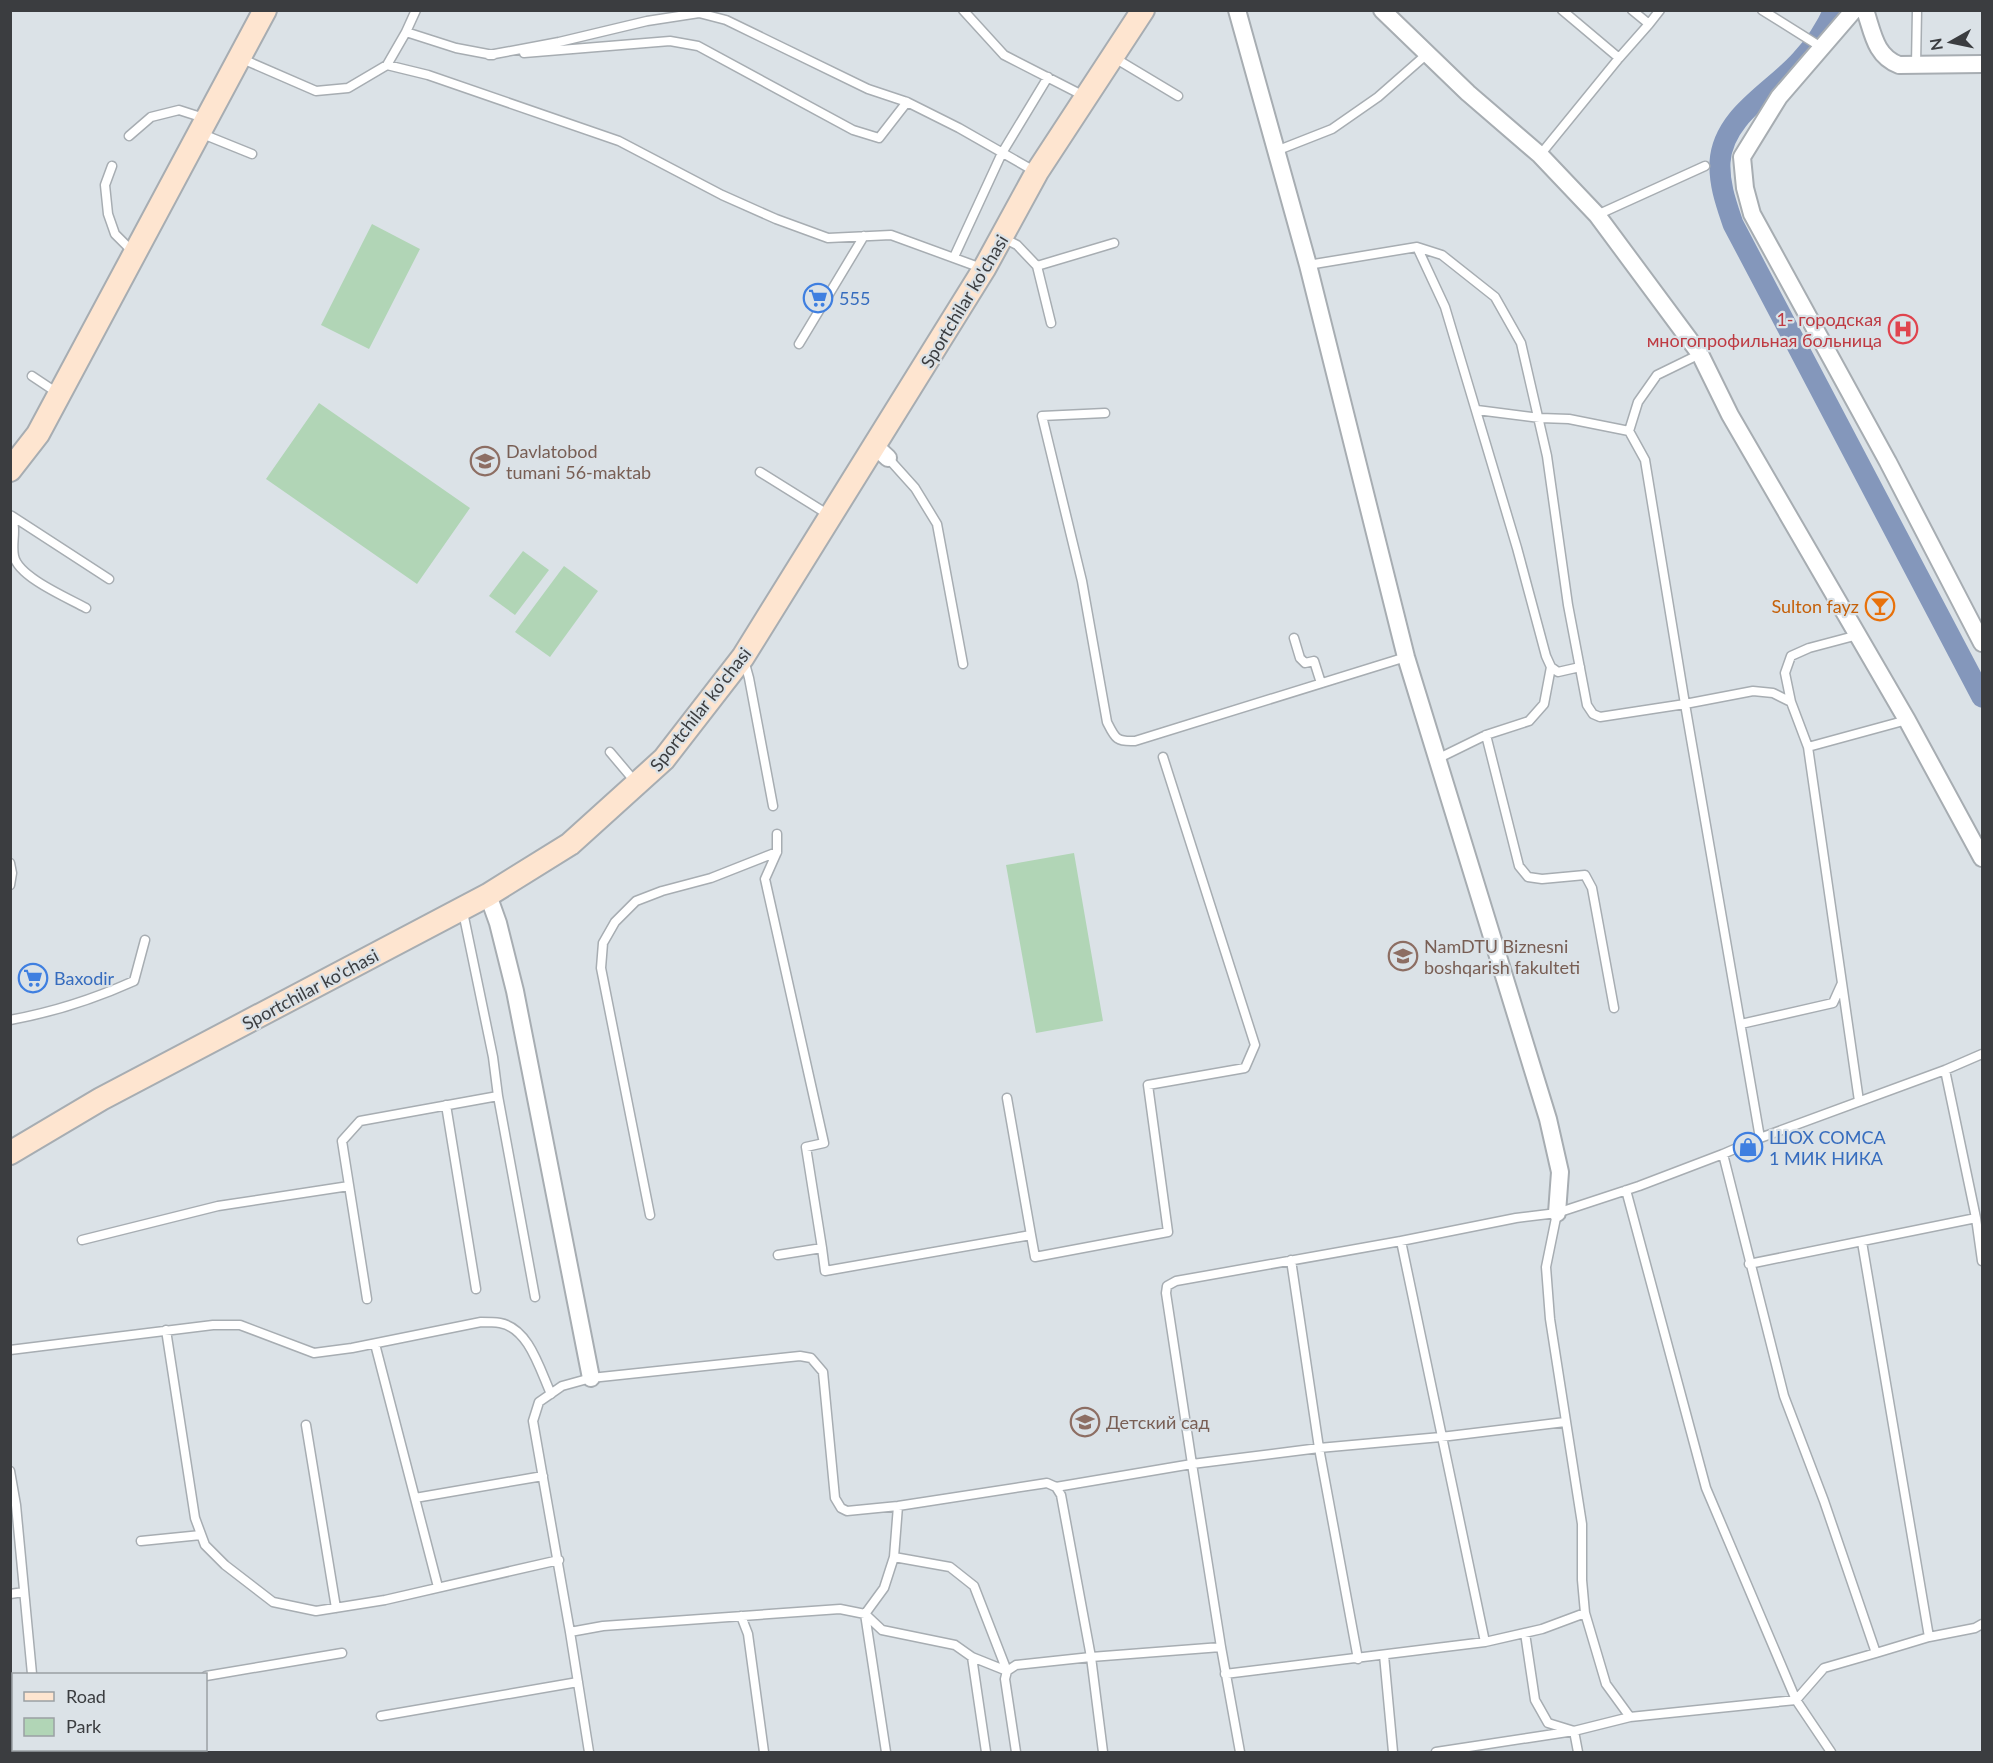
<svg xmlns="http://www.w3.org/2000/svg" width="1993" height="1763" viewBox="0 0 1993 1763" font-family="Lato,sans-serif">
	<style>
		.green { fill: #b1d5b6 }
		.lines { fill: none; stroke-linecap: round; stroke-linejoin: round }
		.canal { stroke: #8497bb; stroke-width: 21 }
		.lane-casing { stroke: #a7adb2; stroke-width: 11 }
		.street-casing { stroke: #a7adb2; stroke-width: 20 }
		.secondary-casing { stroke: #a7adb2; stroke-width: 26 }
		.lane { stroke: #fff; stroke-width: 8 }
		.street { stroke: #fff; stroke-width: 16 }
		.secondary { stroke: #fee5d0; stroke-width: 22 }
		.labels { text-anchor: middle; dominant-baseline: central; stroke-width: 4.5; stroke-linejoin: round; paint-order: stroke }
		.shop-label { font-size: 18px; fill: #366cbe; stroke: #dbe2e7; text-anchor: start }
		.street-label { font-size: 18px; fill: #3b3d40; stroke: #dbe2e7 }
		.health-label { font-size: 18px; fill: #be3a42; stroke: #dbe2e7; text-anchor: end }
		.education-label { font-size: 18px; fill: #785e54; stroke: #dbe2e7; text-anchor: start }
		.food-label { font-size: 18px; fill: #c56008; stroke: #dbe2e7; text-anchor: end }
	</style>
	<rect width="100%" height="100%" fill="#dbe2e7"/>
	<!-- green -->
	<path class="green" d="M 372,224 L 420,249 L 369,349 L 321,325 Z
		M 319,403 L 470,508 L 417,584 L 266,479 Z
		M 523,551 L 549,570 L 515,615 L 489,596 Z
		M 564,566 L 598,591 L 550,657 L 515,632 Z
		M 1074,853 L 1103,1021 L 1036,1033 L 1006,865 Z"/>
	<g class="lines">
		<!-- canal -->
		<path class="canal" d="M 1834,10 C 1826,28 1814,46 1801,60 C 1774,91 1723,115 1720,162 C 1719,184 1726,203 1733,224 L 1982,697"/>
		<!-- lane casing -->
		<g class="lane-casing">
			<path id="lane" d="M 963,10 L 1004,55 L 1086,97
				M 1762,10 L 1821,47
				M 1649,24 L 1660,10
				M 406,32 L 416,10
				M 524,53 L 670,41 L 698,46 L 853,130 L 879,138 L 907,102
				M 489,55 L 559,42 L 647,21 L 699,13 L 726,20 L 868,89 L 907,102 L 959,128 L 1036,172
				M 1113,57 L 1178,96
				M 240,58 L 316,91 L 348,88 L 387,65 L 428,75 L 619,141 L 722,195 L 776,219 L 828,238 L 891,235 L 984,269
				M 1619,58 L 1649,24 L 1632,10
				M 387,65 L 406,32 L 456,48 L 493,55
				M 1916,65 L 1917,10
				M 200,133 L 252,154
				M 129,136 L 151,117 L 179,110 L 207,119
				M 1276,151 L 1332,129 L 1378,97 L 1427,54
				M 1540,155 L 1619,58 L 1562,10
				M 112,166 L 105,185 L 108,214 L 115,234 L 134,253
				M 1597,215 L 1705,166
				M 1003,238 L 1017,245 L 1037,266 L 1114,243
				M 1417,247 L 1442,255 L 1495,297 L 1521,343 L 1547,456 L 1568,605 L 1587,705 L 1593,714 L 1600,717 L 1685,704 L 1760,1138
				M 954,257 L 1002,153 L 1048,77
				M 1308,265 L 1417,247 L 1445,307 L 1517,548 L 1546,656 L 1551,667 L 1558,672 L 1580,667
				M 1037,266 L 1051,323
				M 799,344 L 864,236
				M 32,376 L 59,394
				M 1477,410 L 1540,418 L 1569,419 L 1629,431 L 1645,460 L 1685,704 L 1753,691 L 1773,693 L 1791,702 L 1808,747 L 1842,983 L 1833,1003 L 1741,1024
				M 1105,413 L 1042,416 L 1082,581 L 1107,722 C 1115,738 1116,742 1135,741 L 1406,657
				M 1629,431 L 1638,402 L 1657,375 L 1700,354
				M 888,458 L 915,488 L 937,524 L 963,664
				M 760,472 L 829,515
				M 10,515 C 18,528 11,542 14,556 C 18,577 68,598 86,608
				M 12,516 L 109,579
				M 1294,638 L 1300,658 L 1305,663 L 1314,661 L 1321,683
				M 744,660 L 749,678 L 773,806
				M 1791,702 L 1785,673 L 1791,656 L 1809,648 L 1858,635
				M 1486,735 L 1519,866 L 1528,877 L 1542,879 L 1585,875 L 1592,888 L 1614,1008
				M 1808,747 L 1907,720
				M 610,752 L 637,784
				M 1437,759 L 1486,735 L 1529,721 L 1544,704 L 1551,667
				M 777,834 L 777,852 L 765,879 L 824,1143 L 806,1147 L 822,1248 L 778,1255
				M 10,863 L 12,873 L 10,885
				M 1842,983 L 1859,1101
				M 10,1020 C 54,1012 94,999 134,981 L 145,940
				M 1945,1070 L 1976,1218
				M 498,1096 L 535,1297
				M 446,1105 L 476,1289
				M 1626,1190 L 1706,1488 L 1796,1700 L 1831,1752
				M 1557,1213 L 1546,1267 L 1550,1319 L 1582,1524 L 1582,1580 L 1585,1613
				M 650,1215 L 601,968 L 603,943 L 615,922 L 636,901 L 662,891 L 711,878 L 777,852
				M 1031,1235 L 1035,1257 L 1168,1232 L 1148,1085 L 1245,1068 L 1255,1045 L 1163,757
				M 82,1240 L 218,1206 L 349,1186
				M 1401,1241 L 1485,1642
				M 1862,1242 L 1929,1637 L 1876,1653
				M 822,1248 L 825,1271 L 1031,1235 L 1007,1098
				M 1291,1260 L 1319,1448 L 1358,1659
				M 1749,1264 L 1976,1218 L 1982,1261
				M 367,1299 L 342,1141 L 360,1121 L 498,1096 L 493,1057 L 463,912
				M 166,1330 L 195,1518 L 205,1545 L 225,1565 L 273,1602 L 316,1611 L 385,1600 L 559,1560
				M 375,1344 L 438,1587
				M 10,1350 L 213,1325 L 240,1325 L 314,1353 L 352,1348 L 481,1322 C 487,1322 494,1322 500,1323 C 529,1328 540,1370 551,1394
				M 1565,1422 L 1441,1437 L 1319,1448 L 1192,1464 L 1166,1293 L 1167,1286 L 1176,1281 L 1401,1241 L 1516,1218 L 1557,1213 L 1639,1186 L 1723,1154 L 1760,1138 L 1945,1070 L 1982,1054
				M 306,1425 L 336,1608
				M 10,1471 L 16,1505 L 32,1674
				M 1056,1487 L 1192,1464 L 1221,1647
				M 415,1498 L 543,1476
				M 141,1541 L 201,1535
				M 894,1557 L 950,1567 L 974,1586 L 1007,1671
				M 10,1594 L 24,1592
				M 741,1616 L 748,1634 L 764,1752
				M 570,1632 L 533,1421 L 539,1402 L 562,1386 L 591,1378 L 800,1356 L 811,1358 L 823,1372 L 835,1498 L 841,1508 L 847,1511 L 898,1506 L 1047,1483 L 1056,1487 L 1061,1495 L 1091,1657 L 1221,1647 L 1240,1752
				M 1929,1637 L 1975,1628 L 1982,1624
				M 1384,1655 L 1393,1752
				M 972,1657 L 986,1752
				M 1225,1674 L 1485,1642 L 1542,1629 L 1585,1613 L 1606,1684 L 1630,1717 L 1796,1700 L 1824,1668 L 1876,1653 L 1824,1501 L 1784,1396 L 1723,1154
				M 206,1676 L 342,1653
				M 10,1714 L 14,1713
				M 381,1716 L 578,1682
				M 36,1750 L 36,1752
				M 589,1752 L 570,1632 L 603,1626 L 840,1609 L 865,1614 L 882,1630 L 955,1645 L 972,1657 L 1007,1671
				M 886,1752 L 865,1614 L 884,1588 L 894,1557 L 898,1506
				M 1016,1752 L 1005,1679 L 1007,1671 L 1016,1665 L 1091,1657 L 1103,1752
				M 1436,1752 L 1574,1731 L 1548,1723 L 1535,1700 L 1525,1633
				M 1578,1752 L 1574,1731 L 1630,1717"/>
		</g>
		<!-- street casing -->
		<g class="street-casing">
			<path id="street" d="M 1237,10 L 1308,265 L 1406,657 L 1548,1119 L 1560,1172 L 1557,1213
				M 1382,10 L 1468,93 L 1540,155 L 1597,215 L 1700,354 L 1730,415 L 1907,720 L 1982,858
				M 1854,10 L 1779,97 L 1742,157 L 1745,188 L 1752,214 L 1888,462 L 1982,643
				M 1865,10 C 1873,33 1875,56 1899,65 L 1982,64
				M 875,446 L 888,458
				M 488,895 L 498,923 L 515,991 L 591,1378"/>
		</g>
		<!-- secondary casing -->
		<g class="secondary-casing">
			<path id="secondary" d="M 10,470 L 38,434 L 265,10
				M 10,1153 L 101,1099 L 488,895 L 570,844 L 664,759 L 743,657 L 984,269 L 1037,172 L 1143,10"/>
		</g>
		<!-- lane -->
		<use href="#lane" class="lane"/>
		<!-- street -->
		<use href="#street" class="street"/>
		<!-- secondary -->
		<use href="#secondary" class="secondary"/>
	</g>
	<!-- icons -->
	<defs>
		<g id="supermarket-ring" transform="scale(1.5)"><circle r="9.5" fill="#dbe2e7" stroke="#3f7fe0" stroke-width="1.5"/><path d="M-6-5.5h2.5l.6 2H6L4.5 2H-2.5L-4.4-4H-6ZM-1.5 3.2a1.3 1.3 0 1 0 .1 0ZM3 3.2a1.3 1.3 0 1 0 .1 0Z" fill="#3f7fe0"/></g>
		<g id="hospital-ring" transform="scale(1.5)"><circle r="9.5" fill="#dbe2e7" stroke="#e0444e" stroke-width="1.5"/><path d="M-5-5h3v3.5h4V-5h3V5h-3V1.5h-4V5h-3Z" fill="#e0444e"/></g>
		<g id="school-ring" transform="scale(1.5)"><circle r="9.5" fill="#dbe2e7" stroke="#8d6e63" stroke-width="1.5"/><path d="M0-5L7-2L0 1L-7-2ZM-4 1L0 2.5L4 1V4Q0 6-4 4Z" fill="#8d6e63"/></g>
		<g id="bar-ring" transform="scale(1.5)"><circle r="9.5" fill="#dbe2e7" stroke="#e8710a" stroke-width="1.5"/><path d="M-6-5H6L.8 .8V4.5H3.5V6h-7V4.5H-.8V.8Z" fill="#e8710a"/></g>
		<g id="university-ring" transform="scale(1.5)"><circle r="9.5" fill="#dbe2e7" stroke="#8d6e63" stroke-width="1.5"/><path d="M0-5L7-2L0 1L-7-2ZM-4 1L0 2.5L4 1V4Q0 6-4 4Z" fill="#8d6e63"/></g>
		<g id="shop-ring" transform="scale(1.5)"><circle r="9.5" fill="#dbe2e7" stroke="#3f7fe0" stroke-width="1.5"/><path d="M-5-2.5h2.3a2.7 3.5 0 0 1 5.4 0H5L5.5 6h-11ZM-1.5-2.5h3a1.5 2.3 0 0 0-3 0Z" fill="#3f7fe0"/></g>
	</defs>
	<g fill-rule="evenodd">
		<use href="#supermarket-ring" x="818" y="298"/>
		<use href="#hospital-ring" x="1903" y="329"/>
		<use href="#school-ring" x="485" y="461"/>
		<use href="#bar-ring" x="1880" y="606"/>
		<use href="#university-ring" x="1403" y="956"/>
		<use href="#supermarket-ring" x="33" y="978"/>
		<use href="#shop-ring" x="1748" y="1147"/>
		<use href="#school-ring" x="1085" y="1422"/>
	</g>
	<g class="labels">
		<!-- shop labels -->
		<g class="shop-label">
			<text x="839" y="298">555</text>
			<text x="54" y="978">Baxodir</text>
			<text x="1769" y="1137">ШОХ СОМСА<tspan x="1769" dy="21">1 МИК НИКА</tspan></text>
		</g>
		<!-- street labels -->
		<g class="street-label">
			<text transform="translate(964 301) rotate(-59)">Sportchilar ko'chasi</text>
			<text transform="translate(700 709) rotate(-52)">Sportchilar ko'chasi</text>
			<text transform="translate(310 989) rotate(-28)">Sportchilar ko'chasi</text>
		</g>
		<!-- health labels -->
		<g class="health-label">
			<text x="1882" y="319">1- городская<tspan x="1882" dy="21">многопрофильная больница</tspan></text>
		</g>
		<!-- education labels -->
		<g class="education-label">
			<text x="506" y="451">Davlatobod<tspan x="506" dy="21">tumani 56-maktab</tspan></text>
			<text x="1424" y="946">NamDTU Biznesni<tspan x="1424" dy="21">boshqarish fakulteti</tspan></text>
			<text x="1106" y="1422">Детский сад</text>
		</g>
		<!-- food labels -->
		<g class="food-label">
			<text x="1859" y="606">Sulton fayz</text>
		</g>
	</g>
	<!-- border -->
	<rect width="1993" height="1763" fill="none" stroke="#3b3d40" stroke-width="24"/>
	<!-- legend -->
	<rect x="12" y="1673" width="195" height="78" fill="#dbe2e7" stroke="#9ba0a4" stroke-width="1.5"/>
	<rect x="24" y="1692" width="30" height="9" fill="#fee5d0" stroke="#9ba0a4" stroke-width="1.5"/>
	<text x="66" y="1703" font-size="18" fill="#3b3d40">Road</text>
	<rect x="24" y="1718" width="30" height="18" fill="#b1d5b6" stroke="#9ba0a4" stroke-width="1.5"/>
	<text x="66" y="1733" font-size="18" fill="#3b3d40">Park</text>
	<!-- north arrow -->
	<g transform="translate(1951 42) rotate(261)" stroke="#dbe2e7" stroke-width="4.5" paint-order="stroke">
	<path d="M0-4.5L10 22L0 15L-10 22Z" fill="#3b3d40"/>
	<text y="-9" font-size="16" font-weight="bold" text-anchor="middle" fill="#3b3d40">N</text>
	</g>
</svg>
